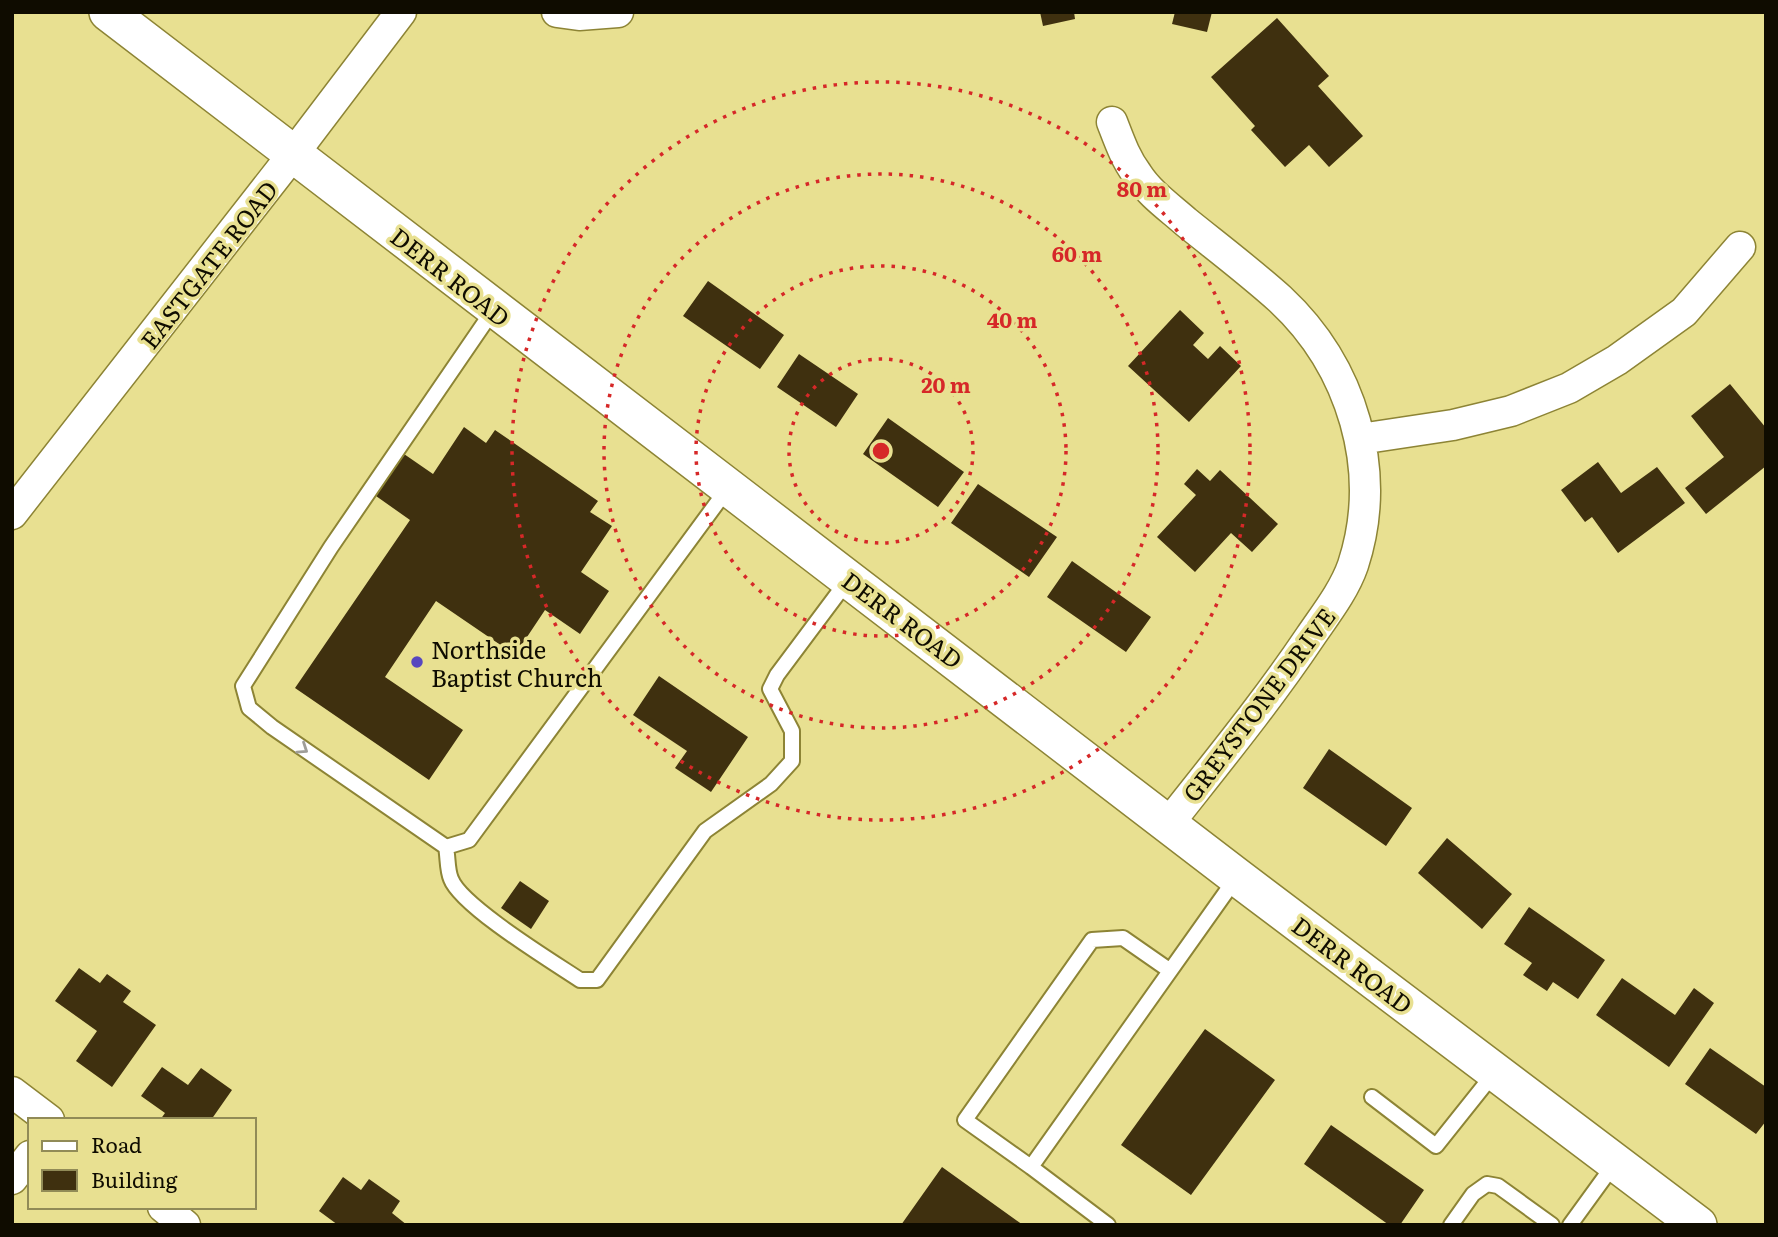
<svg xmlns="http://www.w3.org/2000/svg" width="1778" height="1237" viewBox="0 0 1778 1237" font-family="Literata,serif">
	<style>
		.building { fill: #3f300f }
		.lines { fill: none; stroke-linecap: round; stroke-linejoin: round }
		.service-casing { stroke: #8d8435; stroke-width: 18 }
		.minor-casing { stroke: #8d8435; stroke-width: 33 }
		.tertiary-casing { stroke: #8d8435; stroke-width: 40 }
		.service { stroke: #fff; stroke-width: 14 }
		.minor { stroke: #fff; stroke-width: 30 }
		.tertiary { stroke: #fff; stroke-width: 37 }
		.oneway { stroke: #9f9e99 }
		.ring { fill: none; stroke: #d62828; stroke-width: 3.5; stroke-dasharray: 3.5 7 }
		.poi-dot { fill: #5747bf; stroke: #e8e091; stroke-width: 2.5 }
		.labels { text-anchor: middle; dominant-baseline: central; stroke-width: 7; stroke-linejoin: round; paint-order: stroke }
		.street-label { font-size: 24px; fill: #0f0c00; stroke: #e8e091 }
		.poi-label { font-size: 24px; fill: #0f0c00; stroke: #e8e091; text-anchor: start }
		.centre { fill: #d62828; stroke: #e8e091; stroke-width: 3.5 }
		.ring-label { font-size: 21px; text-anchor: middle; font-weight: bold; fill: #d62828; stroke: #e8e091; stroke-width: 7; stroke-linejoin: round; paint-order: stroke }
	</style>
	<rect width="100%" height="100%" fill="#e8e091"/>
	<!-- building -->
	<path class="building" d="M 1040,12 L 1074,12 L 1075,19 L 1043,26 Z
		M 1175,12 L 1212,12 L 1207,32 L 1172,24 Z
		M 1277,18 L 1329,76 L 1318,86 L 1363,136 L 1329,167 L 1309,145 L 1285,167 L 1251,130 L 1255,126 L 1211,77 Z
		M 708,281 L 784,335 L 760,369 L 683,316 Z
		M 1180,310 L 1204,333 L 1193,345 L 1208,359 L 1220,346 L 1241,366 L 1189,422 L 1128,366 Z
		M 799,354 L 858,394 L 836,427 L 777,387 Z
		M 1730,384 L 1766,428 L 1766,466 L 1706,514 L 1685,488 L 1724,457 L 1691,416 Z
		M 888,418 L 964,472 L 938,507 L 863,454 Z
		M 464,427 L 486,443 L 495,430 L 598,501 L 590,512 L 612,526 L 581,572 L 609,591 L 580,634 L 545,610 L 515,655 L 436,601 L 385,677 L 463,730 L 429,780 L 295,688 L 410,520 L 376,496 L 404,454 L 433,474 Z
		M 1598,462 L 1621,493 L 1657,467 L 1685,503 L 1618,553 L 1592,517 L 1585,522 L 1561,490 Z
		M 1197,469 L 1210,481 L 1220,470 L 1278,524 L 1252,552 L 1231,533 L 1195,572 L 1157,537 L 1196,495 L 1184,484 Z
		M 978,484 L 1057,537 L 1029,577 L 951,523 Z
		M 1072,561 L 1151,617 L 1126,652 L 1047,597 Z
		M 659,676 L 748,737 L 711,792 L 675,768 L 687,751 L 633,715 Z
		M 1329,749 L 1412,808 L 1386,846 L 1303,788 Z
		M 1447,838 L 1512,894 L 1482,929 L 1418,873 Z
		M 520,881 L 549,901 L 531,929 L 501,908 Z
		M 1529,907 L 1605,960 L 1578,999 L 1553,982 L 1547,991 L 1523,975 L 1532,963 L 1504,944 Z
		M 79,968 L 100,983 L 107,974 L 131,991 L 123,1002 L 156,1025 L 112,1087 L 76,1061 L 97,1031 L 55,1001 Z
		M 1622,978 L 1675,1015 L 1694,988 L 1714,1003 L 1669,1067 L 1596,1015 Z
		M 1205,1029 L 1275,1080 L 1191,1195 L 1121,1145 Z
		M 1710,1048 L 1766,1087 L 1766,1121 L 1756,1134 L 1685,1084 Z
		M 162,1067 L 188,1085 L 201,1068 L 232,1090 L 211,1120 L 160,1120 L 165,1113 L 141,1096 Z
		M 1331,1125 L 1424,1190 L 1400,1225 L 1389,1225 L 1304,1164 Z
		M 942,1167 L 1023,1225 L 901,1225 Z
		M 343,1177 L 361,1190 L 369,1179 L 400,1201 L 392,1213 L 407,1225 L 338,1225 L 319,1211 Z"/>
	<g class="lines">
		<!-- service casing -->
		<g class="service-casing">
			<path id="service" d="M 494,309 L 331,547 L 243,686 L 249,708 L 272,727 L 446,847 C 448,857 447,870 451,879 C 461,906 553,962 580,980 L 597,980 L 705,831 L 771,784 L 792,761 L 792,731 L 770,689 L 777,675 L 848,580
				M 446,847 L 469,840 L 728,488
				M 1372,1097 L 1436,1146 L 1495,1072
				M 1031,1167 L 965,1120 L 1092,940 L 1123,938 L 1169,970
				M 1108,1225 L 1031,1167 L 1236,878
				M 1451,1225 L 1473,1194 L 1487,1184 L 1498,1186 L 1552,1225
				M 1570,1225 L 1615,1163"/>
		</g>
		<!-- minor casing -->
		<g class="minor-casing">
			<path id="minor" d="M 557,12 L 579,15 L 618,12
				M 1112,122 C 1119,140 1125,158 1137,174 C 1149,193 1169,207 1186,222 C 1217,247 1250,272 1280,299 C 1352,366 1384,470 1353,565 C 1344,591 1325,615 1310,637 C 1267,701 1217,762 1169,823
				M 1360,439 L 1453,425 L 1511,411 L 1569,388 L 1617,360 L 1684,312 L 1740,247
				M 12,514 L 294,153 L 401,12
				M 12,1092 L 49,1120
				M 12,1179 L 30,1156
				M 163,1207 L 185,1225"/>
		</g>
		<!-- tertiary casing -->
		<g class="tertiary-casing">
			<path id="tertiary" d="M 108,12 L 1237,877 L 1698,1225"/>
		</g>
		<!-- service -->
		<use href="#service" class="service"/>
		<!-- minor -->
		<use href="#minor" class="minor"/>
		<!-- tertiary -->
		<use href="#tertiary" class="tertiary"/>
	</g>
	<!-- one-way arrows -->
	<defs><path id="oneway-chevron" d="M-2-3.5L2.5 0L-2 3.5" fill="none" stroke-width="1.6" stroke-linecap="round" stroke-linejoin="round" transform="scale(1.75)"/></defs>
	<use class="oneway" href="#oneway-chevron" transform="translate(303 749) rotate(34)"/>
	<!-- distance rings -->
	<g class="ring">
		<circle cx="881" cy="451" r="92"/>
		<circle cx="881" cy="451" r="185"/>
		<circle cx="881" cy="451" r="277"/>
		<circle cx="881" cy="451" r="369"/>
	</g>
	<!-- markers -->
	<circle class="poi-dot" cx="417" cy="662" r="7"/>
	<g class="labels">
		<!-- street labels -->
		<g class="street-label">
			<text transform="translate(208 264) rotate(-52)">EASTGATE ROAD</text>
			<text transform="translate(451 276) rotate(38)">DERR ROAD</text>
			<text transform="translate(903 619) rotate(37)">DERR ROAD</text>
			<text transform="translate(1258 704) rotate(-53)">GREYSTONE DRIVE</text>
			<text transform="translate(1353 964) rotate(37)">DERR ROAD</text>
		</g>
		<!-- poi labels -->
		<g class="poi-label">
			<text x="431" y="648">Northside<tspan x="431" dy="28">Baptist Church</tspan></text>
		</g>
	</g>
	<circle cx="881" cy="451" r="10" class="centre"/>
	<g class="ring-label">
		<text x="1142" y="197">80 m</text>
		<text x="1077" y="262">60 m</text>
		<text x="1012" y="328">40 m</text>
		<text x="946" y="393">20 m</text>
	</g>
	<!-- border -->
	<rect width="1778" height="1237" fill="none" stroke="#0f0c00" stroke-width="28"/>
	<!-- legend -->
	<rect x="28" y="1118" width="228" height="91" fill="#e8e091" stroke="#918b57" stroke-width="2"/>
	<rect x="42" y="1141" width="35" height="10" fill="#ffffff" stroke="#918b57" stroke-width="2"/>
	<text x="91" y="1153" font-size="21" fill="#0f0c00">Road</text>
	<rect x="42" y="1170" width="35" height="21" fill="#3f300f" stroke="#918b57" stroke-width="2"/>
	<text x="91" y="1188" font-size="21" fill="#0f0c00">Building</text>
</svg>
